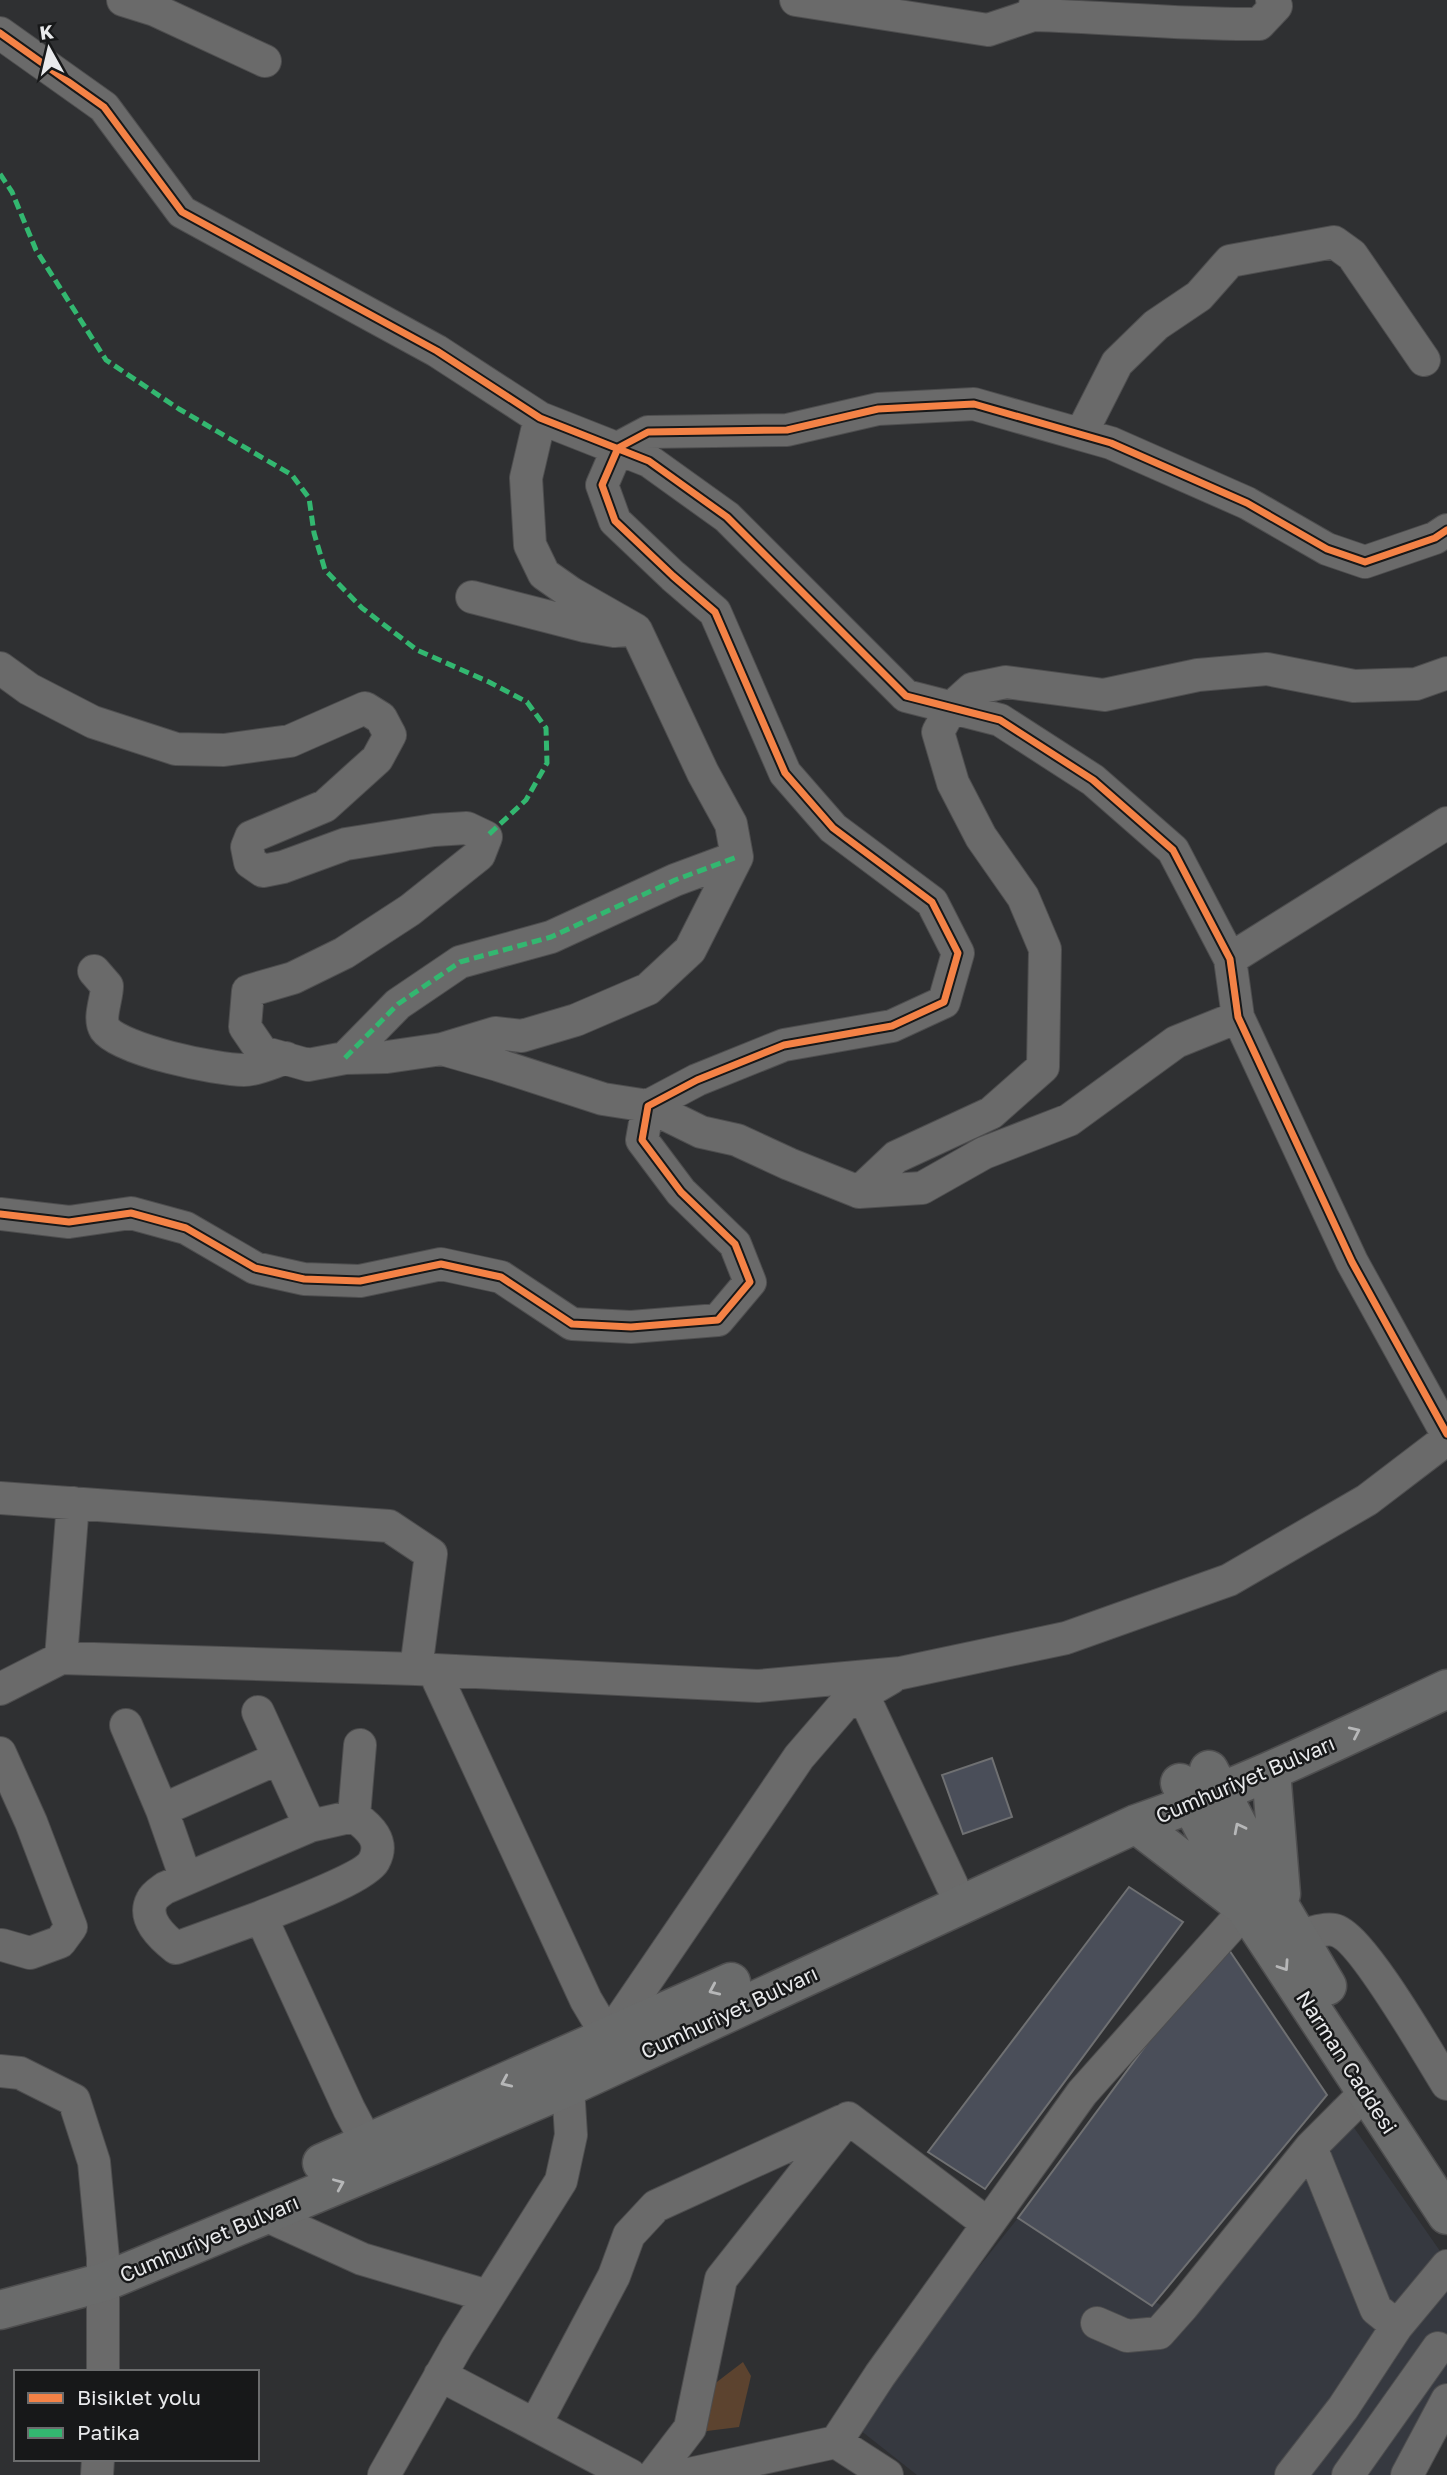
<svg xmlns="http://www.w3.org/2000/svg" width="1447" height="2475" viewBox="0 0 1447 2475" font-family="'Golos Text',sans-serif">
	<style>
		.built { fill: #363940 }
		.green { fill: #5c432f }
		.building { fill: #4a4e59; stroke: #6f7072; stroke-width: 2 }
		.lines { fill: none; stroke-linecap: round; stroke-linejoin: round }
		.minor-casing { stroke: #4e4e4f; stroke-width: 34 }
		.major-casing { stroke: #4e4e4f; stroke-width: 41 }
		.minor { stroke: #6a6a6a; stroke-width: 32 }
		.major { stroke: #6a6b6b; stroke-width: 38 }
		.quiet { stroke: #33b770; stroke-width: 5; stroke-dasharray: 10 5; stroke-linecap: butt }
		.cycleway-casing { stroke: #171819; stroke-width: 11 }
		.cycleway { stroke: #f48246; stroke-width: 7 }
		.oneway { stroke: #b6b7b8 }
		.labels { text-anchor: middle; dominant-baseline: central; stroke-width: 5; stroke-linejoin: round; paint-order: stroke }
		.street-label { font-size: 21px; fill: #e9eaec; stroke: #171819 }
	</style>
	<rect width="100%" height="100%" fill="#2f3032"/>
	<!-- built -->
	<path class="built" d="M 1334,2099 L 1447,2261 L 1447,2382 L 1395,2475 L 917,2475 L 860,2430 L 962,2288 L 1018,2218 L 1164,2307 Z"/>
	<!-- green -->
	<path class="green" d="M 743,2362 L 751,2376 L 739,2427 L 699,2432 L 705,2391 Z"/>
	<!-- building -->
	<path class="building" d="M 992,1758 L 1012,1817 L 963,1834 L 942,1775 Z
		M 1129,1887 L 1183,1922 L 985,2189 L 928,2152 Z
		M 1223,1941 L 1327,2095 L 1152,2306 L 1018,2218 Z"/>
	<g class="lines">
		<!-- minor casing -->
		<g class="minor-casing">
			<path id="minor" d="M 123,0 L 155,10 L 265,61
				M 796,0 L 988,30 L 1033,15 L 1036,0
				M 1033,15 C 1108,17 1183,25 1259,24 L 1276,6 L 1272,0
				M 0,33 L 104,107 L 182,212 L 437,351 L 540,418 L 649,461 L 727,517 L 906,696 L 1000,720 L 1093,780 L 1173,850 L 1230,959 L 1238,1017 L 1352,1262 L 1447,1434
				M 1081,434 L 1117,363 L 1156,325 L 1199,296 L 1230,261 L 1334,242 L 1352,255 L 1424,360
				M 472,597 L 585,626 L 614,631 L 628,630
				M 0,668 L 29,689 L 93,722 L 176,749 L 224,750 L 290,741 L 365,708 L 381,718 L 390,735 L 377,759 L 325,806 L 251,837 L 247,847 L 250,862 L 263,871 L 283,867 L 346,844 L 434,830 L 467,828 L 486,837 L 479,855 L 410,910 L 344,953 L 293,978 L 248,991 L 245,1027 L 262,1052 L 308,1065 L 345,1058 L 387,1057 L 442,1049 L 498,1065 L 603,1099 L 648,1106 L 701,1132 L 737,1140 L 789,1164 L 859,1192 L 922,1188 L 984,1153 L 1069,1120 L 1176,1042 L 1238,1017
				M 1230,959 L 1447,823
				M 94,971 L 107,986 C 107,999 98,1018 105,1029 C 120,1050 217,1070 244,1070 C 257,1070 273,1062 286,1058
				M 442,1049 L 495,1033 L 522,1036 L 576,1020 L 648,989 L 690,950 L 737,857 L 731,824 L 703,773 L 636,630 L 571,593 L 544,574 L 530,545 L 526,478 L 540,418
				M 345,1058 L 398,1004 L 460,962 L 551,937 L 675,880 L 737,857
				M 859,1192 L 896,1157 L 991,1113 L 1043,1067 L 1045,949 L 1023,897 L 981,837 L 953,783 L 938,732 L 951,708 L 972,689 L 1006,682 L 1104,695 L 1198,675 L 1267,669 L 1354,686 L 1416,684 L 1447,673
				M 0,1214 L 69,1222 L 131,1213 L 186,1228 L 255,1268 L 304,1279 L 360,1281 L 441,1264 L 501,1277 L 572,1324 L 631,1327 L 718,1320 L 750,1282 L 735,1244 L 681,1192 L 642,1140 L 648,1106 L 697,1080 L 784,1045 L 892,1026 L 944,1002 L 958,953 L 932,902 L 833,828 L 785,773 L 715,612 L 673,576 L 615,521 L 602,485 L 618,448 L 648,432 L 787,430 L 878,409 L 974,404 L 1111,443 L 1247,503 L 1327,549 L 1365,562 L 1435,538 L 1447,530
				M 0,1498 L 389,1526 L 431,1554 L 416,1669
				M 61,1658 L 73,1503
				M 434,1671 L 586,2000 L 608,2037
				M 851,1679 L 863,1695 L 952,1885
				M 0,1689 L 61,1658 L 416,1669 L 758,1686 L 901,1673 L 1066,1638 L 1229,1580 L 1367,1500 L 1447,1439
				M 258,1712 L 310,1826
				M 126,1725 L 162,1810 L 186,1879
				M 0,1753 L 31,1822 L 71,1927 L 60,1942 L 30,1953 L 2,1945
				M 162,1810 L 279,1758
				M 354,1816 L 360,1745
				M 261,1917 C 282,1908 365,1878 374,1861 C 385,1841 369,1827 354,1816 L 310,1826 L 165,1888 C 161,1891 154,1895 152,1900 C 142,1919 163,1938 176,1948 L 261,1917 L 349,2109 L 367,2143
				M 1297,1936 C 1307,1934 1324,1928 1334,1930 C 1361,1935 1430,2057 1447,2084
				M 0,2071 L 20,2073 L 74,2100 L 94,2162 L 103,2258 L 103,2372
				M 1311,2147 L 1376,2309 L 1397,2326
				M 265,2215 L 362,2259 L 488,2296
				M 1097,2323 L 1127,2336 L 1159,2333 L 1183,2306 L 1311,2147 L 1367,2091
				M 440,2375 L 630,2475
				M 535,2425 L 614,2276 L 629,2235 L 656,2206 L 842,2121
				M 836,2442 L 887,2475
				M 97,2475 L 98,2459
				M 384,2475 L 457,2346 L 561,2181 L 571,2135 L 568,2087 L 608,2037 L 799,1757 L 843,1706 L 891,1678
				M 654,2475 L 690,2428 L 721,2279 L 848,2118 L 988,2224
				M 685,2475 L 836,2442 L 880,2375 L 1082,2093 L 1246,1909
				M 1291,2475 L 1343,2408 L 1397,2326 L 1447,2266
				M 1348,2475 L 1438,2348
				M 1407,2475 L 1447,2400"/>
		</g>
		<!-- major casing -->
		<g class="major-casing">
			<path id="major" d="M 1209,1770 L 1282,1910 L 1327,1986
				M 1271,1771 L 1281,1894
				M 1180,1783 L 1246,1909 L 1447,2215
				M 1136,1824 L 1236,1901
				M 322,2163 L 731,1982
				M 0,2310 L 104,2282 L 430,2146 L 568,2087 L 1136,1824 C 1243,1787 1345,1737 1447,1689"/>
		</g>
		<!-- minor -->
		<use href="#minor" class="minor"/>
		<!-- major -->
		<use href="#major" class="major"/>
		<!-- quiet -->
		<path class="quiet" d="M 0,174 L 12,192 L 36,250 L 106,360 L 179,409 L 292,475 L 309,498 L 314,533 L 325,570 L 362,608 L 417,650 L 489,682 L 527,702 L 546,728 L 547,763 L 526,800 L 486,837
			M 345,1058 L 398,1004 L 460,962 L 551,937 L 675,880 L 737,857"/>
		<!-- cycleway casing -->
		<g class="cycleway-casing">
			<path id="cycleway" d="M 0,33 L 104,107 L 182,212 L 437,351 L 540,418 L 649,461 L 727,517 L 906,696 L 1000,720 L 1093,780 L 1173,850 L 1230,959 L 1238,1017 L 1352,1262 L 1447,1434
				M 0,1214 L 69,1222 L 131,1213 L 186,1228 L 255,1268 L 304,1279 L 360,1281 L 441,1264 L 501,1277 L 572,1324 L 631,1327 L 718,1320 L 750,1282 L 735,1244 L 681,1192 L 642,1140 L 648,1106 L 697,1080 L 784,1045 L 892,1026 L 944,1002 L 958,953 L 932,902 L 833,828 L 785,773 L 715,612 L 673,576 L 615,521 L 602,485 L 618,448 L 648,432 L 787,430 L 878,409 L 974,404 L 1111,443 L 1247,503 L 1327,549 L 1365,562 L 1435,538 L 1447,530"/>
		</g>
		<!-- cycleway -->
		<use href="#cycleway" class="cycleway"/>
	</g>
	<!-- one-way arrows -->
	<defs><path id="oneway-chevron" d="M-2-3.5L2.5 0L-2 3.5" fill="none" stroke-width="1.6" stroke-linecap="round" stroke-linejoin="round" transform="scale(1.75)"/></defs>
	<g class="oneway">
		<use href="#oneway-chevron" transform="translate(1355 1732) rotate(-25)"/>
		<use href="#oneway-chevron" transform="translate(1239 1828) rotate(-117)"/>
		<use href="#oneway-chevron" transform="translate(1284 1966) rotate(56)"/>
		<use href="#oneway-chevron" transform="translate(714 1990) rotate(156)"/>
		<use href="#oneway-chevron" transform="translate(506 2082) rotate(156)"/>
		<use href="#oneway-chevron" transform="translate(339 2184) rotate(-23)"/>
	</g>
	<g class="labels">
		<!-- street labels -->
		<g class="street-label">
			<text transform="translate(1245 1779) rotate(-23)">Cumhuriyet Bulvarı</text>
			<text transform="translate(729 2012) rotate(-25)">Cumhuriyet Bulvarı</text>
			<text transform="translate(1347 2062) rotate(57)">Narman Caddesi</text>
			<text transform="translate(209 2238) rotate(-23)">Cumhuriyet Bulvarı</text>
		</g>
	</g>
	<!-- legend -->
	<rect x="14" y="2370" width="245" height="91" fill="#171819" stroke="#6b6c6d" stroke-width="2"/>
	<rect x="28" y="2393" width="35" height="10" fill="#f48246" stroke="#6b6c6d" stroke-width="2"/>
	<text x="77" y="2405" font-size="21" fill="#e9eaec">Bisiklet yolu</text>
	<rect x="28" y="2428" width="35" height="10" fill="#33b770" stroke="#6b6c6d" stroke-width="2"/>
	<text x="77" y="2440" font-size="21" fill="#e9eaec">Patika</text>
	<!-- north arrow -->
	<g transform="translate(49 49) rotate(352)" stroke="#171819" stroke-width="5" paint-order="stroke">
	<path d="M0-5L12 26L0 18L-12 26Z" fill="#e9eaec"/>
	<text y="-10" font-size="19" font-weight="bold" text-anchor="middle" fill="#e9eaec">K</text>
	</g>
</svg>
